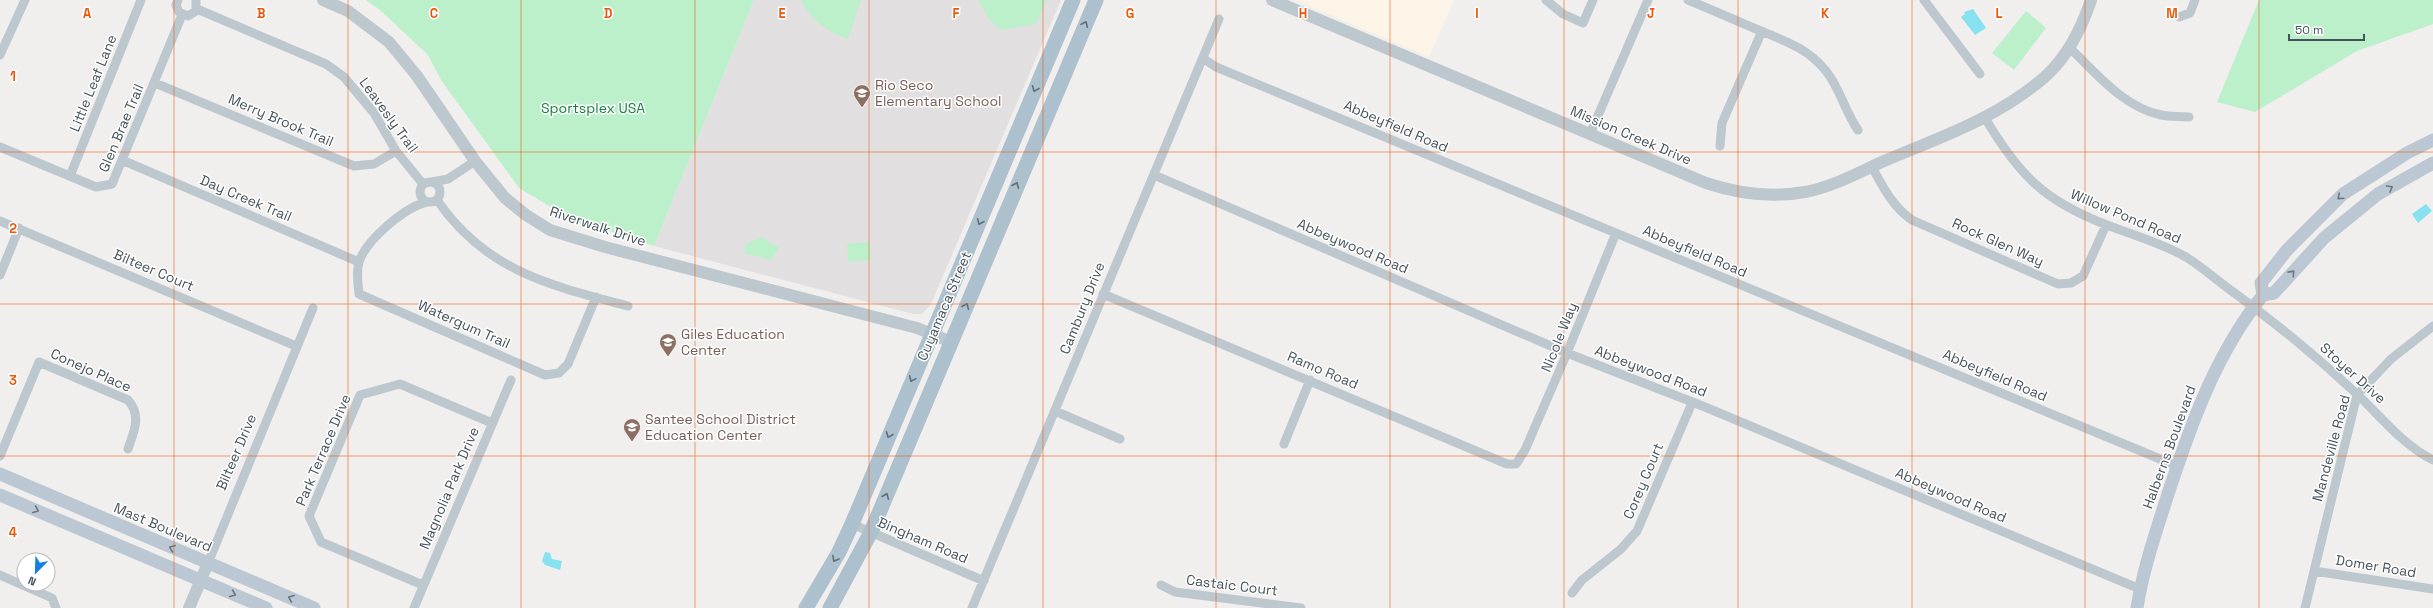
<svg xmlns="http://www.w3.org/2000/svg" width="2433" height="608" viewBox="0 0 2433 608" font-family="'Space Grotesk',sans-serif">
	<style>
		.commercial { fill: #fcf4e7 }
		.education { fill: #e2dfe0 }
		.green { fill: #bbf0cb }
		.water { fill: #87e1ee }
		.lines { fill: none; stroke-linecap: round; stroke-linejoin: round }
		.minor { stroke: #bcc7ce; stroke-width: 9 }
		.tertiary { stroke: #bcc7ce; stroke-width: 12 }
		.secondary { stroke: #bbc8d3; stroke-width: 13 }
		.primary { stroke: #adc0ce; stroke-width: 15 }
		.oneway { stroke: #606e78 }
		.oneway2 { stroke: #697680 }
		.grid { fill: none; stroke: #e8590c; stroke-width: 1; stroke-opacity: 0.55 }
		.labels { text-anchor: middle; dominant-baseline: central; stroke-width: 3; stroke-linejoin: round; paint-order: stroke }
		.street-label { font-size: 14px; fill: #46535c; stroke: #fff }
		.education-label { font-size: 14px; fill: #785e54; stroke: #fff; text-anchor: start }
		.park-label { font-size: 14px; fill: #148041; stroke: #fff }
		.grid-label { font-size: 13px; text-anchor: middle; font-weight: bold; fill: #e8590c; stroke: #fff; stroke-width: 3; stroke-linejoin: round; paint-order: stroke }
	</style>
	<rect width="100%" height="100%" fill="#f1eeee"/>
	<!-- commercial -->
	<path class="commercial" d="M 1295,0 L 1454,0 L 1429,57 Z"/>
	<!-- education -->
	<path class="education" d="M 754,0 L 1061,0 L 931,304 L 922,314 L 913,314 L 654,246 Z"/>
	<!-- green -->
	<path class="green" d="M 366,0 L 754,0 L 654,246 L 604,229 L 576,222 L 519,188 L 441,80 L 428,55 L 380,10 Z
		M 801,0 L 861,0 L 848,39 C 827,32 811,20 801,0 Z
		M 978,0 L 1047,0 L 1036,24 L 1000,30 L 989,19 Z
		M 2259,0 L 2433,0 L 2433,24 L 2357,51 L 2255,112 L 2217,102 Z
		M 2026,11 L 2046,28 L 2014,70 L 1992,53 Z
		M 762,237 L 779,248 L 771,260 L 744,253 L 746,244 Z
		M 870,242 L 871,260 L 848,262 L 847,244 Z"/>
	<!-- water -->
	<path class="water" d="M 1973,9 L 1986,28 L 1975,35 L 1961,17 L 1965,14 L 1964,12 Z
		M 2426,204 L 2432,211 L 2418,223 L 2412,214 Z
		M 545,552 L 550,553 L 552,559 L 562,561 L 560,570 L 545,565 L 542,561 Z"/>
	<g class="lines">
		<!-- minor -->
		<path class="minor" d="M 178,0 L 176,5 L 179,12 L 188,16 L 196,11 L 196,0
			M 1546,0 L 1563,14 L 1583,23 L 1593,0
			M 1688,0 C 1710,9 1733,19 1756,29 C 1782,40 1807,47 1826,71 C 1840,88 1845,112 1858,130
			M 1924,0 L 1980,74
			M 197,9 L 326,64 L 344,77 L 374,113 L 396,151 L 423,184
			M 2179,17 L 2190,13 L 2195,0
			M 2069,47 C 2095,72 2123,107 2161,115 C 2170,117 2180,116 2189,117
			M 0,55 L 25,0
			M 1204,59 L 1216,67 L 2177,466
			M 155,83 L 354,166 L 374,164 L 396,151
			M 1985,118 C 2019,175 2044,201 2107,225 C 2133,235 2162,243 2186,257 C 2199,265 2212,276 2225,286 C 2271,319 2316,356 2358,395 C 2382,418 2403,445 2433,460
			M 1590,134 L 1648,0
			M 1720,146 L 1722,123 L 1762,31
			M 0,147 L 96,187 L 112,184 L 182,15
			M 122,160 L 359,262
			M 1872,167 C 1883,187 1893,207 1912,220 L 2058,284 L 2071,283 L 2083,276 L 2106,225
			M 1154,175 L 1567,353 L 1705,407 L 2140,589
			M 70,176 L 141,0
			M420 192a10 10 0 1 1 20 0a10 10 0 1 1-20 0Z
			M 432,182 L 448,179 L 475,161
			M 437,200 C 486,271 549,285 628,306
			M 427,202 C 405,207 366,240 359,262 C 356,272 358,284 359,294 L 545,375 L 559,373 L 568,364 L 596,297
			M 0,221 L 296,346
			M 0,275 L 19,228
			M 1103,294 L 1507,464 L 1516,464 L 1525,450 L 1567,353 L 1616,233
			M 1055,411 L 1120,439
			M 1284,444 L 1310,380
			M 0,456 L 39,362 L 128,400 C 142,416 134,431 128,449
			M 852,524 L 984,581
			M 208,563 L 313,308
			M 2314,571 L 2433,589
			M 0,575 L 52,598 L 56,608
			M 423,585 L 321,542 L 309,516 L 360,395 L 400,384 L 492,423
			M 1161,585 L 1175,592 L 1301,608
			M 1572,593 L 1582,580 L 1621,549 L 1637,531 L 1692,403
			M 414,608 L 511,380
			M 972,608 L 1219,19
			M 2305,608 L 2357,395 L 2391,359 L 2433,326"/>
		<!-- tertiary -->
		<path class="tertiary" d="M 323,0 L 348,11 L 389,42 L 417,76 L 475,161 L 505,198 L 526,215 L 550,230 L 605,247 L 917,328 L 951,342
			M 1272,0 L 1706,183 C 1739,194 1771,198 1805,192 C 1833,187 1859,172 1884,161 C 1941,137 2000,117 2047,75 C 2068,55 2082,27 2091,0
			M 189,608 L 208,563"/>
		<!-- secondary -->
		<path class="secondary" d="M 2263,295 L 2261,283 L 2287,250 L 2343,194 L 2407,153 L 2433,140
			M 0,474 L 314,608
			M 0,495 L 266,608
			M 2137,608 C 2143,569 2156,532 2168,494 C 2191,424 2216,353 2263,295 L 2274,293 L 2324,238 L 2378,194 L 2433,163"/>
		<!-- primary -->
		<path class="primary" d="M 806,608 L 839,552 L 852,524 L 1073,0
			M 830,608 L 871,532 L 1096,0"/>
	</g>
	<!-- one-way arrows -->
	<defs><path id="oneway-chevron" d="M-2-3.5L2.5 0L-2 3.5" fill="none" stroke-width="1.6" stroke-linecap="round" stroke-linejoin="round"/></defs>
	<g class="oneway">
		<use href="#oneway-chevron" transform="translate(1085 24) rotate(-66)"/>
		<use href="#oneway-chevron" transform="translate(1035 89) rotate(112)"/>
		<use href="#oneway-chevron" transform="translate(1016 185) rotate(-67)"/>
		<use href="#oneway-chevron" transform="translate(980 222) rotate(113)"/>
		<use href="#oneway-chevron" transform="translate(966 306) rotate(-68)"/>
		<use href="#oneway-chevron" transform="translate(912 379) rotate(114)"/>
		<use href="#oneway-chevron" transform="translate(889 435) rotate(112)"/>
		<use href="#oneway-chevron" transform="translate(886 496) rotate(-67)"/>
		<use href="#oneway-chevron" transform="translate(835 559) rotate(119)"/>
	</g>
	<g class="oneway2">
		<use href="#oneway-chevron" transform="translate(2390 188) rotate(-30)"/>
		<use href="#oneway-chevron" transform="translate(2340 197) rotate(138)"/>
		<use href="#oneway-chevron" transform="translate(2292 273) rotate(-48)"/>
		<use href="#oneway-chevron" transform="translate(36 510) rotate(23)"/>
		<use href="#oneway-chevron" transform="translate(172 548) rotate(-157)"/>
		<use href="#oneway-chevron" transform="translate(233 594) rotate(23)"/>
		<use href="#oneway-chevron" transform="translate(291 598) rotate(-157)"/>
	</g>
	<!-- grid -->
	<path class="grid" d="M 174,0 L 174,608M 348,0 L 348,608M 521,0 L 521,608M 695,0 L 695,608M 869,0 L 869,608M 1043,0 L 1043,608M 1216,0 L 1216,608M 1390,0 L 1390,608M 1564,0 L 1564,608M 1738,0 L 1738,608M 1912,0 L 1912,608M 2085,0 L 2085,608M 2259,0 L 2259,608M 0,152 L 2433,152M 0,304 L 2433,304M 0,456 L 2433,456"/>
	<!-- icons -->
	<defs>
		<g id="school-pin" transform="scale(0.9)"><path d="M0 17L-7.5 6A9.5 9.5 0 1 1 7.5 6Z" fill="#8d6e63" stroke="#fff"/><path d="M0-5L7-2L0 1L-7-2ZM-4 1L0 2.5L4 1V4Q0 6-4 4Z" fill="#fff"/></g>
	</defs>
	<g fill-rule="evenodd">
		<use href="#school-pin" x="862" y="93"/>
		<use href="#school-pin" x="668" y="342"/>
		<use href="#school-pin" x="632" y="427"/>
	</g>
	<g class="labels">
		<!-- street labels -->
		<g class="street-label">
			<text transform="translate(93 83) rotate(-68)">Little Leaf Lane</text>
			<text transform="translate(389 115) rotate(54)">Leavesly Trail</text>
			<text transform="translate(281 120) rotate(23)">Merry Brook Trail</text>
			<text transform="translate(1396 126) rotate(23)">Abbeyfield Road</text>
			<text transform="translate(121 128) rotate(-67)">Glen Brae Trail</text>
			<text transform="translate(1631 135) rotate(23)">Mission Creek Drive</text>
			<text transform="translate(246 198) rotate(23)">Day Creek Trail</text>
			<text transform="translate(2126 216) rotate(23)">Willow Pond Road</text>
			<text transform="translate(598 226) rotate(18)">Riverwalk Drive</text>
			<text transform="translate(1998 242) rotate(24)">Rock Glen Way</text>
			<text transform="translate(1353 246) rotate(23)">Abbeywood Road</text>
			<text transform="translate(1695 251) rotate(23)">Abbeyfield Road</text>
			<text transform="translate(154 270) rotate(23)">Bilteer Court</text>
			<text transform="translate(944 306) rotate(-67)">Cuyamaca Street</text>
			<text transform="translate(1082 308) rotate(-68)">Cambury Drive</text>
			<text transform="translate(464 324) rotate(24)">Watergum Trail</text>
			<text transform="translate(1559 337) rotate(-68)">Nicole Way</text>
			<text transform="translate(91 370) rotate(24)">Conejo Place</text>
			<text transform="translate(1323 370) rotate(23)">Ramo Road</text>
			<text transform="translate(1651 371) rotate(21)">Abbeywood Road</text>
			<text transform="translate(2353 373) rotate(42)">Stoyer Drive</text>
			<text transform="translate(1995 375) rotate(23)">Abbeyfield Road</text>
			<text transform="translate(2169 447) rotate(-70)">Halberns Boulevard</text>
			<text transform="translate(2331 448) rotate(-75)">Mandeville Road</text>
			<text transform="translate(323 450) rotate(-67)">Park Terrace Drive</text>
			<text transform="translate(236 452) rotate(-67)">Bilteer Drive</text>
			<text transform="translate(1643 481) rotate(-67)">Corey Court</text>
			<text transform="translate(449 488) rotate(-67)">Magnolia Park Drive</text>
			<text transform="translate(1951 495) rotate(23)">Abbeywood Road</text>
			<text transform="translate(163 527) rotate(23)">Mast Boulevard</text>
			<text transform="translate(923 540) rotate(23)">Bingham Road</text>
			<text transform="translate(2376 566) rotate(9)">Domer Road</text>
			<text transform="translate(1232 585) rotate(7)">Castaic Court</text>
		</g>
		<!-- education labels -->
		<g class="education-label">
			<text x="875" y="85">Rio Seco<tspan x="875" dy="16">Elementary School</tspan></text>
			<text x="681" y="334">Giles Education<tspan x="681" dy="16">Center</tspan></text>
			<text x="645" y="419">Santee School District<tspan x="645" dy="16">Education Center</tspan></text>
		</g>
		<!-- park labels -->
		<g class="park-label">
			<text x="593" y="108">Sportsplex USA</text>
		</g>
	</g>
	<g class="grid-label">
		<text x="87" y="18">A</text>
		<text x="261" y="18">B</text>
		<text x="434" y="18">C</text>
		<text x="608" y="18">D</text>
		<text x="782" y="18">E</text>
		<text x="956" y="18">F</text>
		<text x="1130" y="18">G</text>
		<text x="1303" y="18">H</text>
		<text x="1477" y="18">I</text>
		<text x="1651" y="18">J</text>
		<text x="1825" y="18">K</text>
		<text x="1999" y="18">L</text>
		<text x="2172" y="18">M</text>
		<text x="13" y="81">1</text>
		<text x="13" y="233">2</text>
		<text x="13" y="385">3</text>
		<text x="13" y="537">4</text>
	</g>
	<!-- north arrow -->
	<g transform="translate(36 572) rotate(203)"><circle r="19" fill="#ffffff" stroke="#b5babe"/>
	<path d="M0-3L7 15L0 10L-7 15Z" fill="#1480e5"/>
	<text y="-6" font-size="11" font-weight="bold" text-anchor="middle" fill="#46535c">N</text>
	</g>
	<!-- scale -->
	<path d="M2289 34v6h75v-6" fill="none" stroke="#46535c" stroke-width="2"/>
	<text x="2295" y="34" font-size="12" fill="#46535c" stroke="#ffffff" stroke-width="3" paint-order="stroke">50 m</text>
</svg>
